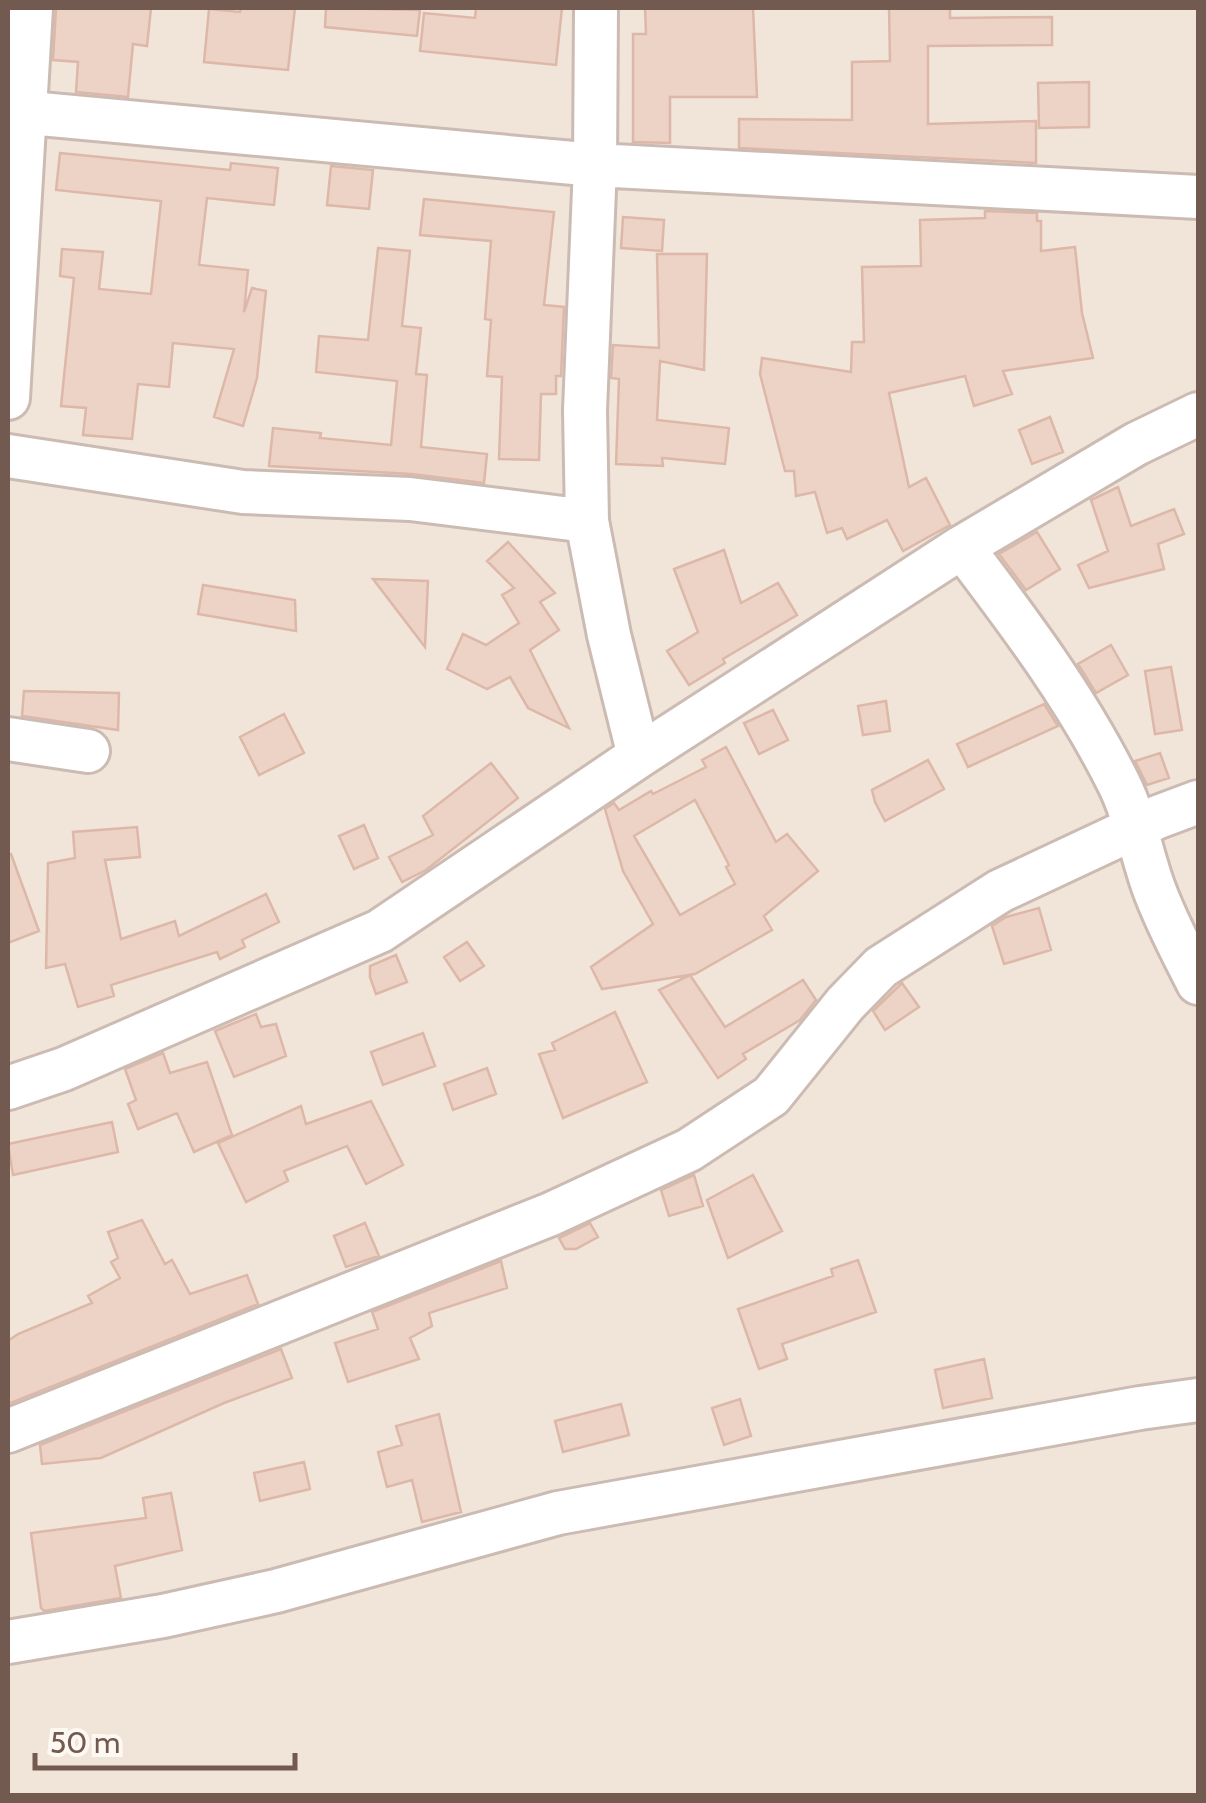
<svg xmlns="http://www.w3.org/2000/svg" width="1206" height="1803" viewBox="0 0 1206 1803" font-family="Cabin,sans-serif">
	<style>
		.residential { fill: #f1e5da }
		.building { fill: #edd2c6; stroke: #ddb8a8; stroke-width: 2.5; fill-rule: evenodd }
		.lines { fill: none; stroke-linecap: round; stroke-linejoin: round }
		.street-casing { stroke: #ccbbb2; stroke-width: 48 }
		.street { stroke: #fff; stroke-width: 42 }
	</style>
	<rect width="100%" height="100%" fill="#faf3eb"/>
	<!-- residential -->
	<path class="residential" d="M 8,8 L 1198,8 L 1198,1795 L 8,1795 Z"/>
	<!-- building -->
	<path class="building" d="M 56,8 L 151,8 L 147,46 L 133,44 L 128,97 L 76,92 L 78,62 L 53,60 Z
		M 241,8 L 295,8 L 288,70 L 204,62 L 209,9 L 240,12 Z
		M 326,8 L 420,10 L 417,36 L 325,27 Z
		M 476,8 L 562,8 L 556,65 L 420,51 L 424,13 L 475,18 Z
		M 645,8 L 753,8 L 757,97 L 670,97 L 670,143 L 633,142 L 633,34 L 646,34 Z
		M 889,8 L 950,8 L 950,18 L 1052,17 L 1052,45 L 928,46 L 928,124 L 1036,121 L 1036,163 L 739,148 L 739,119 L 852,120 L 852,62 L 890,61 Z
		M 1089,82 L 1089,127 L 1039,128 L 1038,83 Z
		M 60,153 L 230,170 L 231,163 L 278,168 L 274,205 L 207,198 L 199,265 L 248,270 L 244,312 L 252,288 L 266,291 L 257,378 L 243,426 L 214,417 L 234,349 L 173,343 L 169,387 L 138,384 L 132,439 L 83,435 L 86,408 L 61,406 L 74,278 L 60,276 L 62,249 L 103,252 L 99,289 L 151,294 L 161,201 L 56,190 Z
		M 331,166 L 373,170 L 369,209 L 327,205 Z
		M 424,199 L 554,212 L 544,305 L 564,307 L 561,376 L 556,376 L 556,394 L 541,394 L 539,460 L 499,459 L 502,377 L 487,376 L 491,320 L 485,319 L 491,241 L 420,235 Z
		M 985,211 L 1037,213 L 1037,221 L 1041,221 L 1041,251 L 1075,247 L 1082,313 L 1093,358 L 1003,371 L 1012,394 L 974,406 L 965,376 L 889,393 L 909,487 L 926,478 L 950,525 L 903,551 L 887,520 L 847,539 L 842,528 L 827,533 L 815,492 L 796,496 L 794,471 L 785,471 L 760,374 L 762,358 L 851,372 L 852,342 L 864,342 L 862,267 L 921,266 L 920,220 L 985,218 Z
		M 623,217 L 664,220 L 662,251 L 621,248 Z
		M 378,248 L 410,251 L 402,326 L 421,328 L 416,374 L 427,375 L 421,447 L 487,454 L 484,483 L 411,474 L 269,466 L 273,428 L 321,433 L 320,438 L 391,445 L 397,381 L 316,372 L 319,336 L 368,340 Z
		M 657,254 L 707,254 L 704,370 L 660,361 L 657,420 L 729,428 L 725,464 L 662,458 L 663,466 L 616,464 L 619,379 L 611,378 L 613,345 L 659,348 Z
		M 1050,417 L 1063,452 L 1032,464 L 1019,430 Z
		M 1118,487 L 1131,526 L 1174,509 L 1184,534 L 1158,544 L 1164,569 L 1089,588 L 1078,565 L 1108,551 L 1091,500 Z
		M 1037,532 L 1060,569 L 1026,590 L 999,554 Z
		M 508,542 L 555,593 L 540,602 L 559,630 L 530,650 L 569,728 L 528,708 L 510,677 L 487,689 L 447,669 L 463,634 L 486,645 L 519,623 L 502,595 L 514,588 L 487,561 Z
		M 724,550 L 741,603 L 778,583 L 797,615 L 723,659 L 725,663 L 689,685 L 667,651 L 698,632 L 674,569 Z
		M 373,579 L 428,581 L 425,647 Z
		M 203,585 L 295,600 L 296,631 L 198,614 Z
		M 1111,645 L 1128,675 L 1096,693 L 1078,664 Z
		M 1171,667 L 1182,730 L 1155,734 L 1145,671 Z
		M 24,691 L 119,693 L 118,730 L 22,716 Z
		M 886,701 L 890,731 L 863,735 L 858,706 Z
		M 1044,704 L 1058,726 L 968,767 L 957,744 Z
		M 773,710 L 788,740 L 759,754 L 744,723 Z
		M 284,714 L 304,753 L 259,775 L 240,737 Z
		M 726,747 L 776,842 L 787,834 L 818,871 L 764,916 L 772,930 L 695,974 L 602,989 L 591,967 L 653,924 L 623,871 L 605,809 L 614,803 L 619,810 L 651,791 L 653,794 L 706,767 L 702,760 ZM 695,800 L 729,865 L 726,867 L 735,884 L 680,915 L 634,836 Z
		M 1160,753 L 1169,778 L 1147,785 L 1135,761 Z
		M 928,760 L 944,789 L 885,821 L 875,802 L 872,790 Z
		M 491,763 L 518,798 L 426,870 L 402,882 L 389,857 L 433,835 L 423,816 Z
		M 364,825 L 378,858 L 354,869 L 339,836 Z
		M 137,827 L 140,857 L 105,860 L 121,939 L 175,921 L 179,936 L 266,894 L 279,922 L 242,940 L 245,947 L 220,959 L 217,952 L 111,985 L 114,996 L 78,1007 L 65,964 L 46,968 L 48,863 L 75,858 L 73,832 Z
		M 11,854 L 39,931 L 8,943 L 8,855 Z
		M 1039,908 L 1051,950 L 1004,964 L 992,926 L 1006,917 Z
		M 467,942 L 484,966 L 460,981 L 444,957 Z
		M 396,955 L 407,982 L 376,994 L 370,977 L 370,966 Z
		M 690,975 L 725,1027 L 803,980 L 816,1000 L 800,1020 L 743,1054 L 746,1059 L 718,1078 L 659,990 Z
		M 902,983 L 919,1007 L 885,1030 L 873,1011 Z
		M 615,1012 L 647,1082 L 563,1118 L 539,1054 L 555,1050 L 552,1043 Z
		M 256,1014 L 261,1027 L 276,1024 L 286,1056 L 234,1077 L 215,1031 Z
		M 423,1033 L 435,1066 L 383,1085 L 371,1052 Z
		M 163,1053 L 170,1073 L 207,1062 L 232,1135 L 194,1152 L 177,1113 L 138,1129 L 128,1104 L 136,1100 L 125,1069 Z
		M 487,1068 L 496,1094 L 453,1110 L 444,1084 Z
		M 371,1101 L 403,1165 L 366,1184 L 347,1146 L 284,1171 L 288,1181 L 246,1202 L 218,1143 L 301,1106 L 306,1124 Z
		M 112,1122 L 118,1152 L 13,1175 L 8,1144 Z
		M 694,1175 L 703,1206 L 669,1216 L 661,1190 Z
		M 753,1175 L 782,1231 L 728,1258 L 707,1200 Z
		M 142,1220 L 165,1264 L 172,1260 L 190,1294 L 247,1275 L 258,1304 L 8,1404 L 8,1341 L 18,1334 L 92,1303 L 88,1296 L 120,1278 L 111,1262 L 118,1258 L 108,1232 Z
		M 365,1223 L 379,1256 L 346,1267 L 334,1236 Z
		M 590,1223 L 598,1237 L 576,1249 L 565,1249 L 559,1238 Z
		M 858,1260 L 876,1312 L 782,1344 L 787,1359 L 759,1369 L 738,1309 L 833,1276 L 831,1269 Z
		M 501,1261 L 507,1288 L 429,1313 L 432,1326 L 410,1338 L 419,1359 L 348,1382 L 335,1343 L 378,1329 L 372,1312 Z
		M 281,1349 L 292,1378 L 224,1403 L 101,1458 L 42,1464 L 40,1445 Z
		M 984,1359 L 992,1398 L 943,1408 L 935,1370 Z
		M 740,1399 L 751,1436 L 724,1445 L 712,1408 Z
		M 621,1404 L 629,1435 L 563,1452 L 555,1421 Z
		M 439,1414 L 461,1512 L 422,1522 L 412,1480 L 387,1487 L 378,1452 L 402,1445 L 396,1426 Z
		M 304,1462 L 310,1489 L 260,1501 L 254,1473 Z
		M 171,1493 L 182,1550 L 115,1566 L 121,1598 L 44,1611 L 41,1608 L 31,1533 L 146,1518 L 143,1498 Z"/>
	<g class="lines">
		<!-- street casing -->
		<g class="street-casing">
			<path id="street" d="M 8,111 L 595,165 L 1198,197
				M 8,398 L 31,8
				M 8,456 L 243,492 L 410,499 L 587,521 L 609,635 L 639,756
				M 587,521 L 585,410 L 595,165 L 596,8
				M 962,547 C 1019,622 1077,699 1119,784 C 1135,816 1141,852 1153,886 C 1165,920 1182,951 1198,983
				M 8,739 L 88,751
				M 8,1088 L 64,1069 L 380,931 L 639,756 L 962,547 L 1136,444 L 1198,414
				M 8,1431 L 551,1214 L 689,1150 L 771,1096 L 845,1004 L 881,967 L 1000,891 L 1158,817 L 1198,802
				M 8,1642 L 163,1616 L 276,1591 L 558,1513 L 1140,1408 L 1198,1400"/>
		</g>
		<!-- street -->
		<use href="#street" class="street"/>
	</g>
	<!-- border -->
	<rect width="1206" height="1803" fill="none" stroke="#735a51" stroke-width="20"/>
	<!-- scale -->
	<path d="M35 1753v15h260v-15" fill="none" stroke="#735a51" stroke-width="5"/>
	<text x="50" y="1753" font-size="30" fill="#735a51" stroke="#fdf8f2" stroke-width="8" paint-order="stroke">50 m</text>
</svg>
